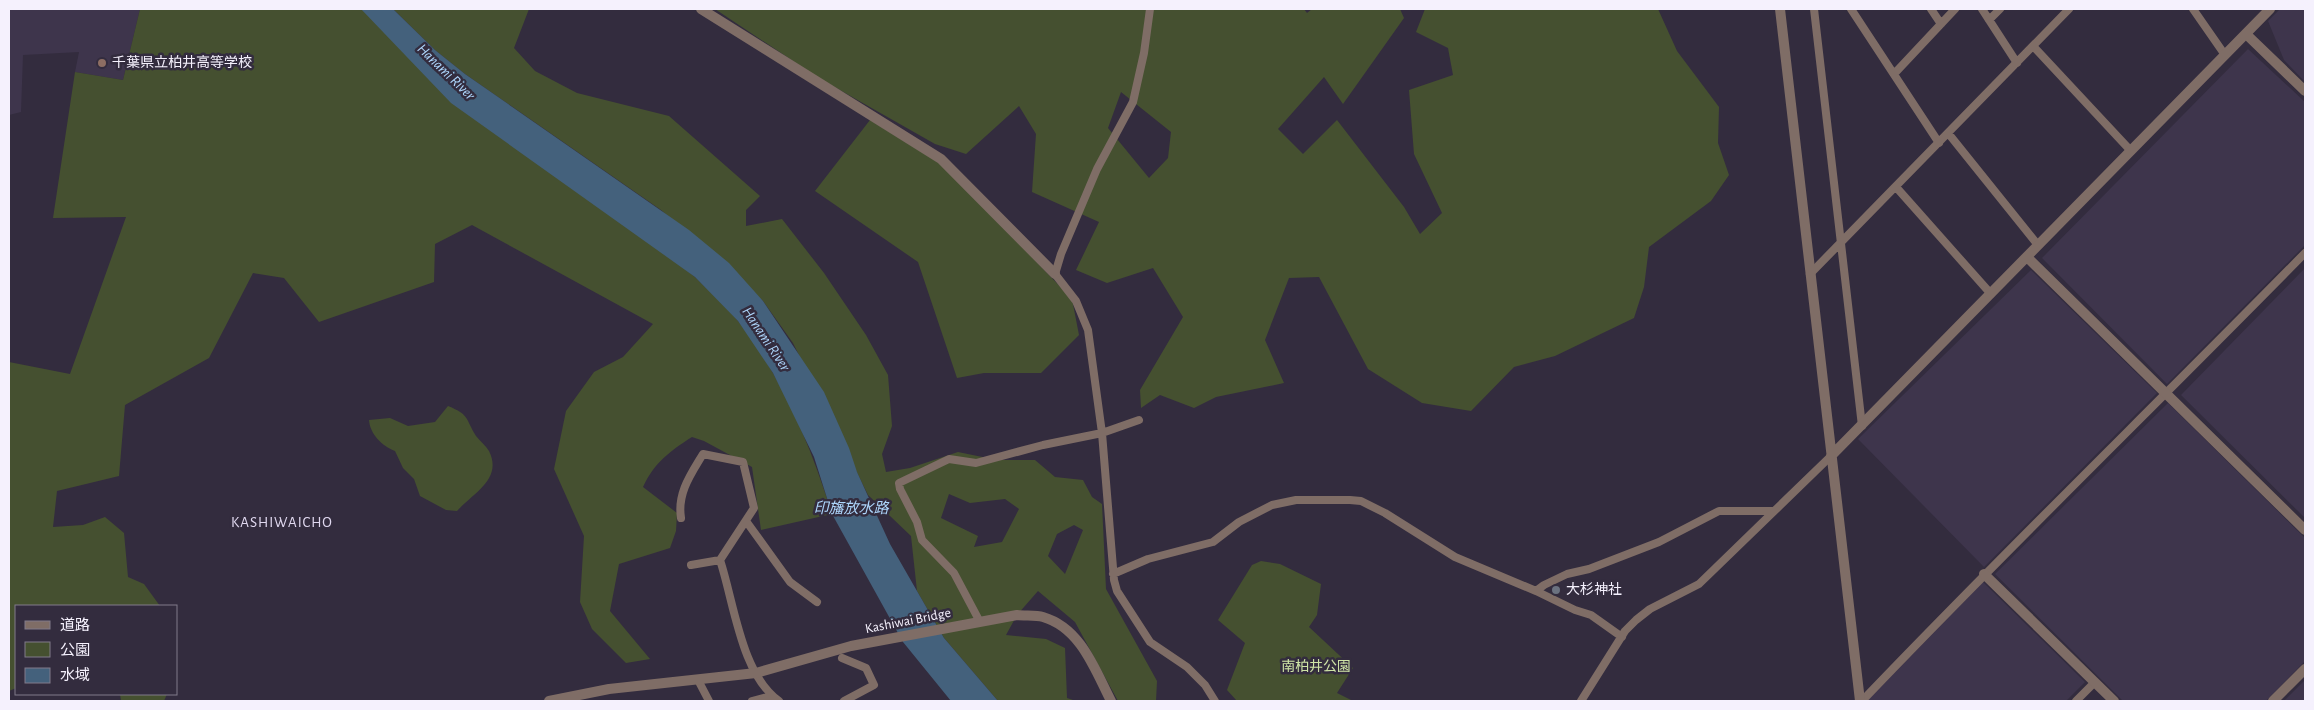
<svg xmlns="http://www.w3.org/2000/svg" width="2314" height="710" viewBox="0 0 2314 710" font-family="'Alegreya Sans','Noto Sans JP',sans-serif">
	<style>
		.built { fill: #3e354c }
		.green { fill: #455030; fill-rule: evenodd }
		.water { fill: #44617c }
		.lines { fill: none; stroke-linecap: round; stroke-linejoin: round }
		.minor { stroke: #7f6d66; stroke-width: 8 }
		.tertiary { stroke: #7f6d66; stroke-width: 10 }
		.education-dot { fill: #8d6e63; stroke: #332c3e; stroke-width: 2 }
		.worship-dot { fill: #6b7280; stroke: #332c3e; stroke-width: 2 }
		.labels { text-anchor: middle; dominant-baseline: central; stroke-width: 5; stroke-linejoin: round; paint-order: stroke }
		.poi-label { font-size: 14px; fill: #f5f1fd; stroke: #332c3e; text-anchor: start }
		.street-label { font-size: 14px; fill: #f5f1fd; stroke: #332c3e }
		.park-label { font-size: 14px; fill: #cfe4a6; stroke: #332c3e }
		.water-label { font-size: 15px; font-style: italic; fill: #add5fb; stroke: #332c3e }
		.neighbourhood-label { font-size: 15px; letter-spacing: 1px; fill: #e1d9f0; stroke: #332c3e }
	</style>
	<rect width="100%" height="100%" fill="#332c3e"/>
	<!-- built -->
	<path class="built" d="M 9,9 L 140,9 L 123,80 L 75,72 L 79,52 L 23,55 L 21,112 L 9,115 Z
		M 2280,9 L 2305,9 L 2305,82 L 2284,60 L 2268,21 Z
		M 2248,49 L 2305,102 L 2305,245 L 2167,384 L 2042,258 Z
		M 2305,268 L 2305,518 L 2181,395 Z
		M 2031,270 L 2157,393 L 1984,567 L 1858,439 Z
		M 2168,403 L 2305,538 L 2305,661 L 2266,701 L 2123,701 L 1995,574 Z
		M 1983,582 L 2085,682 L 2066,701 L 1867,701 Z
		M 2305,680 L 2305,701 L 2284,701 Z"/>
	<!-- green -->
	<path class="green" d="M 140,9 L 362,9 L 695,277 C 709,291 725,305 738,321 C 782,377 811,446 832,514 L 761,530 L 752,467 L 704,441 L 692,437 C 670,451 654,463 643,487 L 677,513 L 676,531 L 670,548 L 619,564 L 610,611 L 650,659 L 626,663 L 592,629 L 580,602 L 584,536 L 554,469 L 566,411 L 594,372 L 623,357 L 653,324 L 472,225 L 435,244 L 434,282 L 319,322 L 284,278 L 253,273 L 209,358 L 125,405 L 119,476 L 57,491 L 53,527 L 83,525 L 105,517 L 124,533 L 128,577 L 144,584 L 160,606 L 16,606 L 16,688 L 9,691 L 9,362 L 70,374 L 126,217 L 53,218 L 75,72 L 123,80 Z
		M 393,9 L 529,9 L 514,48 L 535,71 L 577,93 L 669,116 L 760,196 L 746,210 L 746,226 L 782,219 L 824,273 L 866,335 L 888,375 L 892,426 L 882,454 L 886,472 L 910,468 L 958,452 L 997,460 L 1035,460 L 1055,477 L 1083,480 L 1092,497 L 1102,504 L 1106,589 L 1157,681 L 1156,701 L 1118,701 L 1075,622 L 1038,591 L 1017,615 L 1006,635 L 1046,639 L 1065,648 L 1067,698 L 1076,701 L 998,701 L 944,638 L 917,591 L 911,536 L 868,495 L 793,343 L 763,301 L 661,210 L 465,74 L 435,50 ZM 949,494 L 970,503 L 1005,499 L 1019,509 L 1002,542 L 974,547 L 978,536 L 941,518 ZM 1074,525 L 1083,530 L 1065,574 L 1048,556 L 1057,534 Z
		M 715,9 L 1304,9 L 1307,13 L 1312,9 L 1400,9 L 1404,18 L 1343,104 L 1324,77 L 1278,129 L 1303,154 L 1337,120 L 1404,207 L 1420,234 L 1442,213 L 1414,154 L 1409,90 L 1453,75 L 1448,48 L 1416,32 L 1425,9 L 1658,9 L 1677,51 L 1719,107 L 1718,143 L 1729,175 L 1711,201 L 1649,247 L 1644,287 L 1634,318 L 1555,356 L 1514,367 L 1471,411 L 1422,403 L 1368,369 L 1319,277 L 1289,278 L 1265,340 L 1284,383 L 1216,397 L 1194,408 L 1160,395 L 1141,408 L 1140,390 L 1183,317 L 1153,268 L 1107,283 L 1076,270 L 1099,222 L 1032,192 L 1036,134 L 1019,106 L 966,154 L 935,144 L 817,77 ZM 1121,92 L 1171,132 L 1168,158 L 1149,178 L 1108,128 Z
		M 870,120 L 946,167 L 1072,299 L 1079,335 L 1041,373 L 984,373 L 957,378 L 918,262 L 815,191 Z
		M 448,406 C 470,415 465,418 476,436 C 480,441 486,446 489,451 C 503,479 473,493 457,511 L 446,510 L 420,496 L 414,479 L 403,468 L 395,451 C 382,446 370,434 369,420 L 390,418 L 408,426 L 435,422 Z
		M 1261,561 L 1280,564 L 1321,584 L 1317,615 L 1309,627 L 1353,668 L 1337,693 L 1353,701 L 1237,701 L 1227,690 L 1245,643 L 1218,620 L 1252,565 Z
		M 120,694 L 167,694 L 164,701 L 121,701 Z"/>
	<!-- water -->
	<path class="water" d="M 361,9 L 393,9 L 435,50 L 465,74 L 689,230 L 729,263 L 763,301 L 824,392 L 849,448 L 857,472 L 890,544 L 944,638 L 998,701 L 951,701 L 903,642 L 832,514 L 814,457 L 773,373 L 738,321 L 695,277 L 451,103 Z"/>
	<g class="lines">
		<!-- minor -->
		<path class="minor" d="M 1150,9 L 1144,53 L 1133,102 L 1097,169 L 1061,254 L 1055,274 L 1076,301 L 1088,330 L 1102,433 L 1114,580 L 1117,591 L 1150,642 L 1187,667 L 1205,685 L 1215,701
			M 1814,9 L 1862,426
			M 1851,9 L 1939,143
			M 1931,9 L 1941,24
			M 1982,9 L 2017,63
			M 2193,9 L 2225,55
			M 1989,20 L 2000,9
			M 2033,46 L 2131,151
			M 1894,74 L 1955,9
			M 1948,133 L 2038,245
			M 1896,187 L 1991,294
			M 1810,274 L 2069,9
			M 681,518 C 677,493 691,474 703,454 L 743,462 L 754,508 L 720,560 C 734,602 741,674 779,701
			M 746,521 L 790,582 L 817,602
			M 691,565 L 720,560
			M 1113,574 L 1148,559 L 1213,542 L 1239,522 L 1272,505 L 1296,500 L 1350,500 L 1361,501 L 1385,513 L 1455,557 L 1536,591 L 1544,585 L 1567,574 L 1589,569 L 1659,542 L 1719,511 L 1773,511
			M 1536,591 L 1575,610 L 1591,615 L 1622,637
			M 980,622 L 954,573 L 922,540 L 917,522 L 900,489 L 899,483 L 949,459 L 976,463 L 1043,445 L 1102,433 L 1139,420
			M 842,658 L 866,668 L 874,685 L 844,701
			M 698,680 L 709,701
			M 752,701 L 771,696
			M 1581,701 L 1625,631 L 1636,620 L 1650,609 L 1699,584 L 1831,456
			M 1862,701 C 2007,549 2158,403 2305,253
			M 2076,701 L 2095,682"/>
		<!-- tertiary -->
		<path class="tertiary" d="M 701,9 L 941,159 L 1055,274
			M 1780,9 L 1860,701
			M 2246,34 L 2305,91
			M 2027,257 L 2305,530
			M 1831,456 L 2270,9
			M 1984,574 L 2114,701
			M 549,701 L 609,689 L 756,673 L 851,646 L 1017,615 C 1025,616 1036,615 1043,617 C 1081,628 1095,670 1111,701
			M 2273,701 L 2305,669"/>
	</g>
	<!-- markers -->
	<circle class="education-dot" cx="102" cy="63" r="5"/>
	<circle class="worship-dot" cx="1556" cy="590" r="5"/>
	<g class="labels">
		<!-- poi labels -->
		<g class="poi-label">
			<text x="112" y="63">千葉県立柏井高等学校</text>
			<text x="1566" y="590">大杉神社</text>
		</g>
		<!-- street labels -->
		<g class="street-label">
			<text transform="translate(908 621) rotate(-11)">Kashiwai Bridge</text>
		</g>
		<!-- park labels -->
		<g class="park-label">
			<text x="1316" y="667">南柏井公園</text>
		</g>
		<!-- water labels -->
		<g class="water-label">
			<text transform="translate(446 72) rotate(44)">Hanami River</text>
			<text transform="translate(766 339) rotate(56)">Hanami River</text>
			<text x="851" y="508">印旛放水路</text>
		</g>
		<!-- neighbourhood labels -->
		<g class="neighbourhood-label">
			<text x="282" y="522">KASHIWAICHO</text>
		</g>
	</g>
	<!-- border -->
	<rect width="2314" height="710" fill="none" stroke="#f5f1fd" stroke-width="20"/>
	<!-- legend -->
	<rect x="15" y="605" width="162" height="90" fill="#332c3e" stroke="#817b8a"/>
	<rect x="25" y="621" width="25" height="8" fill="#7f6d66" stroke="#817b8a"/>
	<text x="60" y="630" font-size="15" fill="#f5f1fd">道路</text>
	<rect x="25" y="642" width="25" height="15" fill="#455030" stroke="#817b8a"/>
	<text x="60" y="655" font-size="15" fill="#f5f1fd">公園</text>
	<rect x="25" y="668" width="25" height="15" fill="#44617c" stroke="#817b8a"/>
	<text x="60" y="680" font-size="15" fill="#f5f1fd">水域</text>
</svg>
